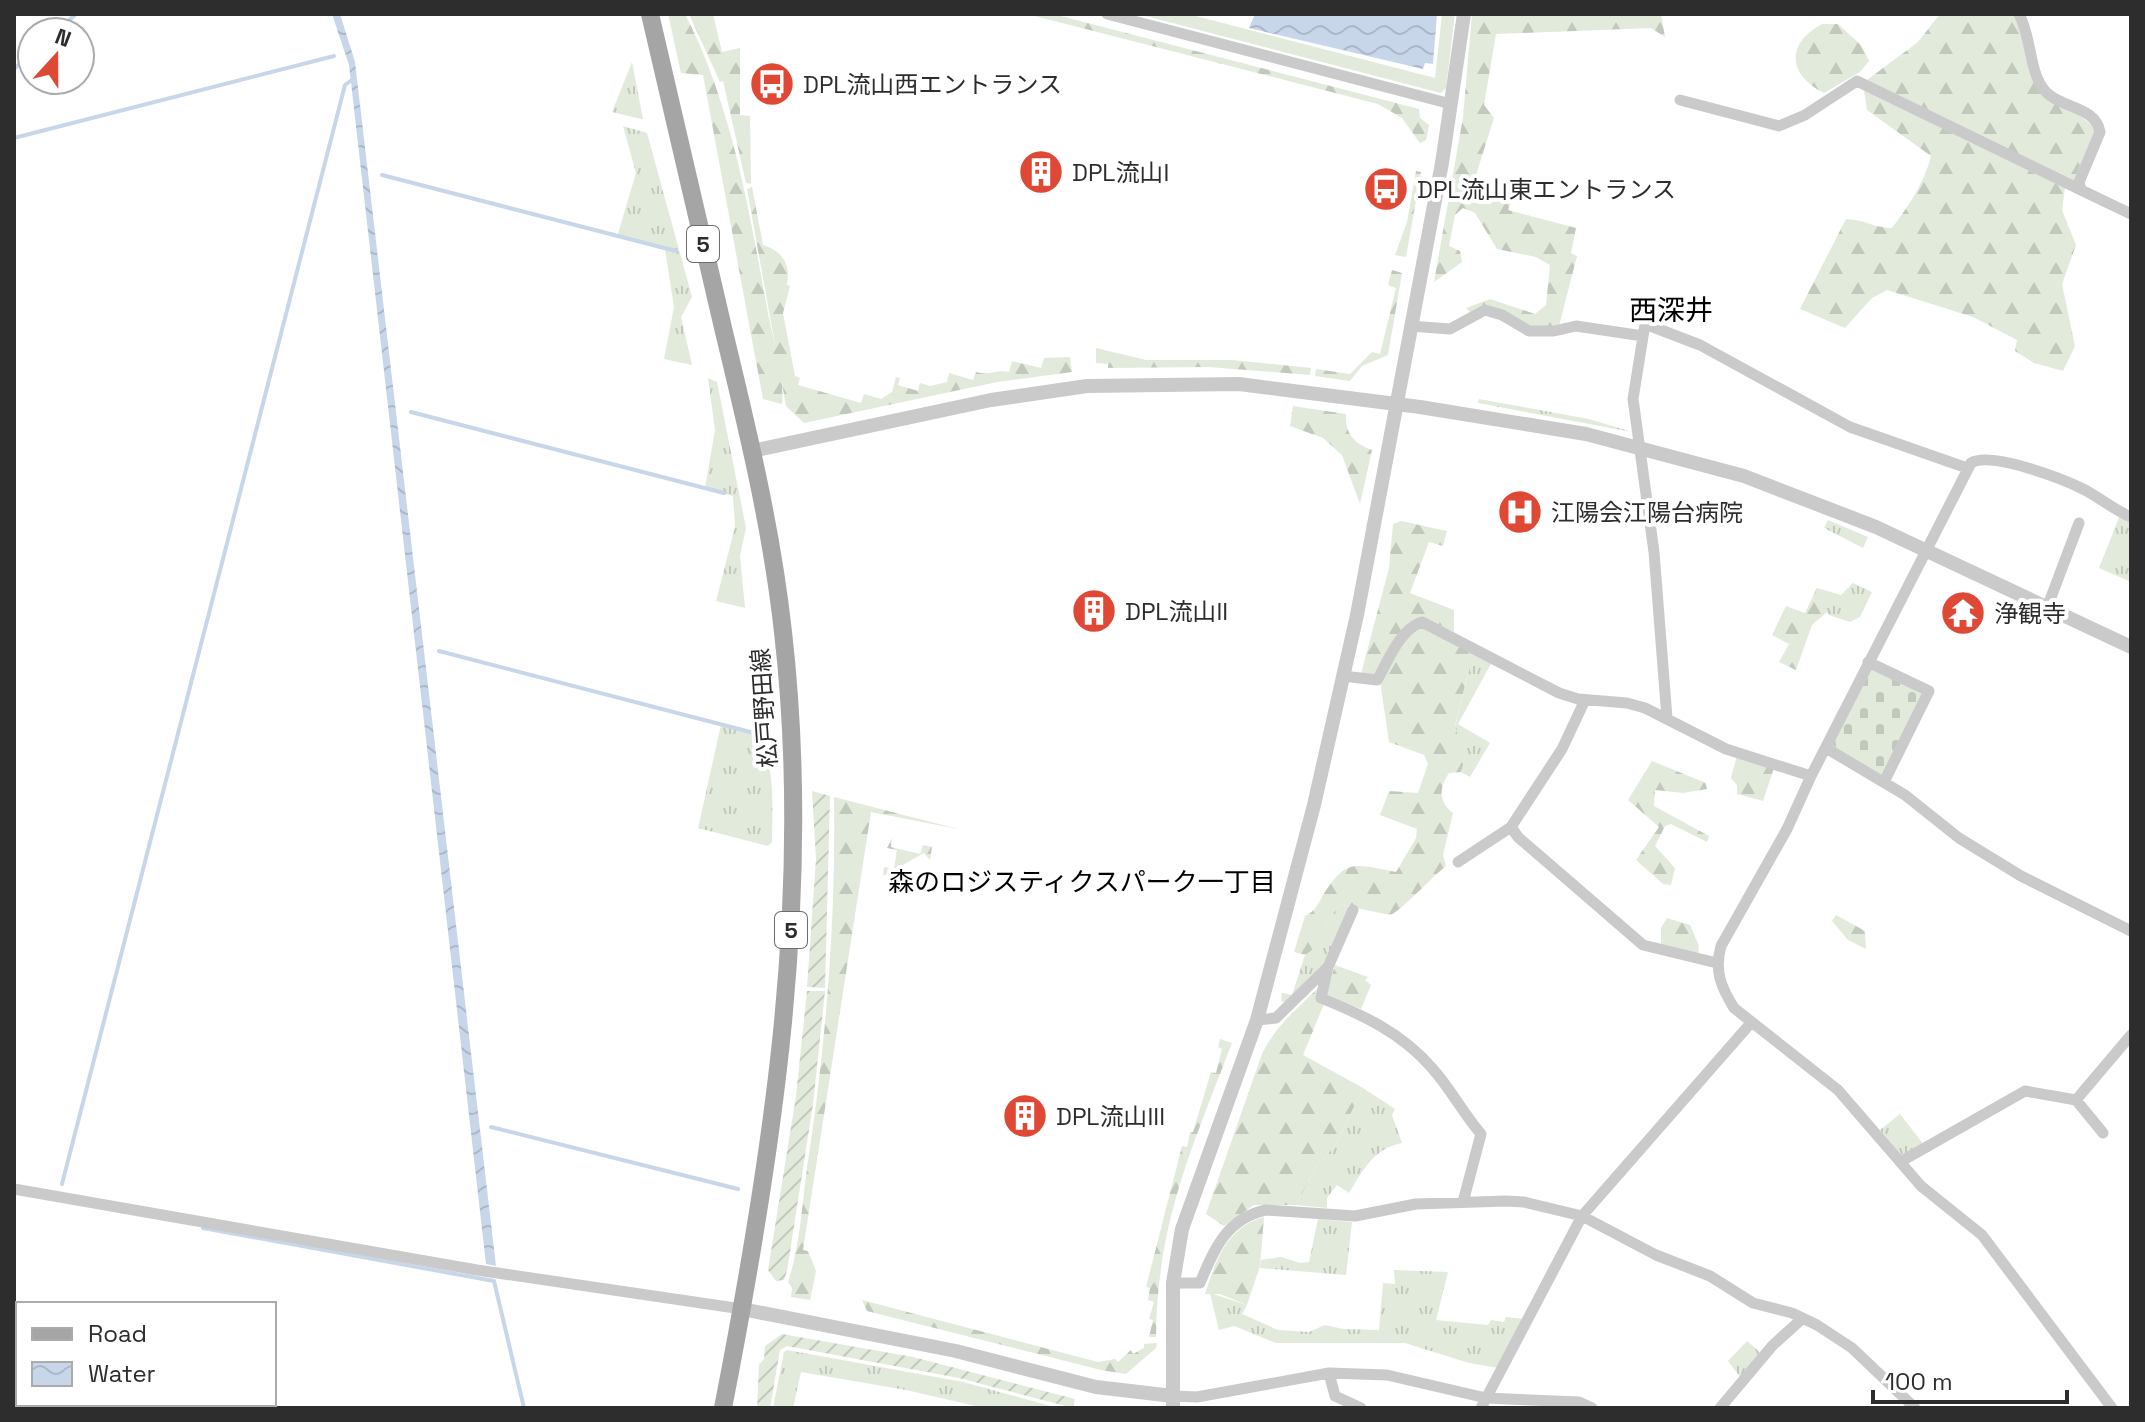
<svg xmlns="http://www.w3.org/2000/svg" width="2145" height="1422" viewBox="0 0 2145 1422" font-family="'Space Grotesk','Noto Sans JP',sans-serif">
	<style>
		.grass { fill: url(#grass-tufts) }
		.forest { fill: url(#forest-firs) }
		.cemetery { fill: url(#cemetery-stones) }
		.park { fill: #e1eadb }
		.garden { fill: url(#garden-furrows) }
		.water { fill: url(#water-waves) }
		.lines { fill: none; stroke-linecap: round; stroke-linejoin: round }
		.stream { stroke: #c8d6ea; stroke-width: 4 }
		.minor { stroke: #cacaca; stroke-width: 11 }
		.tertiary { stroke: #cacaca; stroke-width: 14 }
		.primary { stroke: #a5a5a5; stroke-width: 18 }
		.labels { text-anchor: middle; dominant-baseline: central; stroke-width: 8; stroke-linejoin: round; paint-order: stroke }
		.shield { fill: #fff; stroke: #6c6c6c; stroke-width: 2 }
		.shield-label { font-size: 22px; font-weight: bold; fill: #2d2d2d }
		.poi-label { font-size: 24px; fill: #2d2d2d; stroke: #fff; text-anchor: start }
		.street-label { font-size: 24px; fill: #2d2d2d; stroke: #fff }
		.neighbourhood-label { font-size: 26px; fill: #000; stroke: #fff }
		.quarter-label { font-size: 28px; fill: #000; stroke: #fff }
	</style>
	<defs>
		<pattern id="grass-tufts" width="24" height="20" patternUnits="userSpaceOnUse" patternTransform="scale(2)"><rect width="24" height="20" fill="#e1eadb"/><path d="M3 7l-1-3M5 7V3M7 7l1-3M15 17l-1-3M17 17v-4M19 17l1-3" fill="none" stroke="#c1c9bc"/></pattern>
		<pattern id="forest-firs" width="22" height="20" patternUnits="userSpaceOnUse" patternTransform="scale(2)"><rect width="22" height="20" fill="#e1eadb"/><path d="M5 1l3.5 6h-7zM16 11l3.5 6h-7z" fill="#c1c9bc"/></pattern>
		<pattern id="cemetery-stones" width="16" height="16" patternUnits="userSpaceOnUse" patternTransform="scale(2)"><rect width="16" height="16" fill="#e1eadb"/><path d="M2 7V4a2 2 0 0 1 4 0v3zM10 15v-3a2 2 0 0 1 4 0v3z" fill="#c1c9bc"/></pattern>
		<pattern id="garden-furrows" width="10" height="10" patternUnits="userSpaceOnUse" patternTransform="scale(2)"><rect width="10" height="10" fill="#e1eadb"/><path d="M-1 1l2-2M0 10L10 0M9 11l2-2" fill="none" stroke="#c1c9bc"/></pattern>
		<pattern id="water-waves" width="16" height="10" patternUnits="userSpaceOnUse" patternTransform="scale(2)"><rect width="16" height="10" fill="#c8d6ea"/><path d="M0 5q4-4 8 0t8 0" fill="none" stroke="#acb8c9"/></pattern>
	</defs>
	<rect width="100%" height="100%" fill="#fff"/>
	<!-- grass -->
	<path class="grass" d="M 632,62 L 643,119 L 641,119 L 612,112 Z
		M 623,126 L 647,133 L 692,297 L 681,317 L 692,365 L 664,359 L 674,307 L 665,249 L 617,237 L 636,173 Z
		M 708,378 L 717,382 L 746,528 L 740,556 L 745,608 L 716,601 L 735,527 L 733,496 L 705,488 L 715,430 Z
		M 1479,399 L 1589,419 L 1632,432 L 1478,403 Z
		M 2120,515 L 2131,521 L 2131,582 L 2099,568 Z
		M 1828,520 L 1868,537 L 1863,548 L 1824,528 Z
		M 1853,583 L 1872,592 L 1860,617 L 1850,622 L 1829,615 L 1812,598 L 1817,588 L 1841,595 Z
		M 1469,649 L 1492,662 L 1458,724 L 1490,743 L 1470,777 L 1461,772 L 1465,758 L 1455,727 L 1469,669 Z
		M 721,725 L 758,734 C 776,768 772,804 772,842 L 768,846 L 698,828 Z
		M 1342,905 L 1350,907 L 1324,965 L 1286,1003 L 1281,1001 L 1282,993 L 1292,995 L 1305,955 C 1328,941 1322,919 1342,905 Z
		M 1363,1088 L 1395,1109 L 1392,1115 L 1402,1143 C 1374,1148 1363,1170 1349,1193 L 1337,1185 L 1327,1198 L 1327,1208 L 1296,1205 L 1316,1167 L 1336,1144 Z
		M 1900,1114 L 1924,1145 L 1901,1155 L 1880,1130 Z
		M 1318,1219 L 1352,1222 L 1346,1275 L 1260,1268 L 1261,1260 L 1281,1257 L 1300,1263 L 1309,1262 Z
		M 1394,1270 L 1448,1272 L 1436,1320 L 1488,1325 L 1491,1320 L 1504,1322 L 1506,1317 L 1524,1319 L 1498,1368 L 1469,1363 L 1405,1343 L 1276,1343 L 1234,1326 L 1219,1330 L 1210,1293 L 1247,1305 L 1242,1314 L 1278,1330 L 1309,1332 L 1325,1325 L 1343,1329 L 1379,1330 L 1383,1283 L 1395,1284 Z
		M 1747,1341 L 1761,1353 L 1740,1377 L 1728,1361 Z
		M 787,1350 L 963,1382 L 1058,1408 L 984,1408 L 906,1390 L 801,1372 L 793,1408 L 773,1408 L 784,1352 Z"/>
	<!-- forest -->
	<path class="forest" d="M 668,14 L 685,14 C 733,108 749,211 768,313 C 773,341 785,376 782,404 L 763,399 L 703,75 L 681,73 Z
		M 689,14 L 713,14 L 722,52 L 740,48 L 740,115 L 750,116 L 751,184 L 746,183 L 723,81 L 720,82 Z
		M 1027,14 L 1053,14 L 1419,109 L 1420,118 L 1429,125 L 1426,140 L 1420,143 L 1402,118 L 1378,104 Z
		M 1472,14 L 1661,14 L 1665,37 L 1651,28 L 1496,34 L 1484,105 L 1494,118 L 1475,178 L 1515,191 L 1508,210 L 1576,228 L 1571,253 L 1577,256 L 1559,326 L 1536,328 L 1480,307 L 1470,312 L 1466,308 L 1490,299 L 1535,314 L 1546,305 L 1550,265 L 1536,257 L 1497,249 L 1475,213 L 1463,208 L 1455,215 L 1449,246 L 1460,251 L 1462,262 L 1434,282 L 1463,117 Z
		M 1940,14 L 2016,14 L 2033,76 L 2096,129 L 2073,182 L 1867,80 L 1918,42 Z
		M 1822,24 L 1838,24 L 1861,45 L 1869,61 L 1860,72 L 1824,93 C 1788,75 1785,44 1822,24 Z
		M 1864,90 L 2065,188 L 2062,210 L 2076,245 L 2062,284 L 2075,346 L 2063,371 L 2034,363 L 2015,351 L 2017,340 L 1973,317 L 1887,290 L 1872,298 L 1845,328 L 1800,309 L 1846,219 C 1863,219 1874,228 1892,228 C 1909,205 1924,184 1931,156 L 1867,110 Z
		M 1416,171 L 1421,172 L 1406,257 L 1395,255 L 1407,222 Z
		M 752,187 L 763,245 C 782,251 791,264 787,285 L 790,286 L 783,313 L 795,376 L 800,378 L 798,385 L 861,403 L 864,394 L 881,399 L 892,392 L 896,377 L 900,378 L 898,385 L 918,391 L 920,383 L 930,386 L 947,382 L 949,373 L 973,380 L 976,372 C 989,376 997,369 1009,372 L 1012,361 L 1041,368 L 1044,358 L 1070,357 L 1072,372 L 997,382 L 804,423 L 786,406 L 747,189 Z
		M 1392,270 L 1402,273 L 1388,355 L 1362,366 L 1350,381 L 1315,376 L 1316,369 L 1350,374 L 1372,352 L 1380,354 L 1396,288 L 1388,285 Z
		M 1096,341 L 1096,348 L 1146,360 L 1232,360 L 1311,368 L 1310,375 L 1209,367 L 1108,368 L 1108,364 L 1096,363 Z
		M 1293,406 L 1346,414 C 1345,434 1354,443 1372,450 L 1360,504 L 1342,455 L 1323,438 L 1290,426 Z
		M 1401,521 L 1447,531 L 1443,546 L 1429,542 L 1410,593 L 1454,610 L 1454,632 L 1427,619 L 1408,623 L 1373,676 L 1361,674 L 1389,568 L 1393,524 Z
		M 1812,598 L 1827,612 L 1812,625 L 1796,670 L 1779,662 L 1789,644 L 1772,635 L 1786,606 L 1805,613 Z
		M 1423,626 L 1469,649 L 1469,669 L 1455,726 L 1465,758 L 1461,772 L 1449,773 C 1439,787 1438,802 1453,813 L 1443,855 L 1446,866 C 1433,876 1399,913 1390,915 L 1342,905 C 1322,919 1328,942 1305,955 L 1294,952 L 1305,916 C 1314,912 1317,906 1322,897 C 1346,858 1353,864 1396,872 L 1416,838 L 1417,829 L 1380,815 L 1389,791 L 1418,793 L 1428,764 L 1424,755 L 1389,742 L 1380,681 L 1405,637 Z
		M 1737,756 L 1774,768 L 1763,801 L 1737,794 L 1737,785 L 1731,778 Z
		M 1652,761 L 1706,783 L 1707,789 L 1683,793 L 1655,790 L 1654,806 L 1709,836 L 1707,842 L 1671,824 L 1665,826 L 1655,846 L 1675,868 L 1671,885 L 1663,884 L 1636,860 L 1659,827 L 1628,800 Z
		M 834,797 L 958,829 L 871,812 L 803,1250 L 808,1251 L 816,1271 L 810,1300 L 791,1297 L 792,1288 L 788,1282 C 800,1246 802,1205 807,1168 C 826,1045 836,922 834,797 Z
		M 892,838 L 891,847 L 920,854 L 923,845 L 932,847 L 930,860 L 924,853 L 883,876 L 884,867 L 894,869 L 897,850 L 887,848 Z
		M 1836,915 L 1865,931 L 1866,949 L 1848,940 L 1832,921 Z
		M 1667,918 L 1690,925 L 1699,946 L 1698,954 L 1661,945 L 1661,928 Z
		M 1335,965 L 1368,977 L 1365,980 L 1371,985 L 1361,1009 L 1326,994 Z
		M 1324,982 L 1324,1004 L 1303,1055 L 1363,1088 L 1336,1144 L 1316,1167 L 1296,1205 L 1254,1205 L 1224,1226 L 1206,1214 L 1262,1054 C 1277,1023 1300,1007 1324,982 Z
		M 1220,1039 L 1232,1043 C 1192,1148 1157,1222 1156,1337 L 1145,1337 L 1149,1337 L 1153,1320 L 1149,1319 L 1154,1302 L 1148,1300 L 1150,1288 L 1146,1287 L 1182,1146 L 1187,1147 L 1190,1132 L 1193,1132 L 1211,1072 L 1216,1073 L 1222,1049 L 1218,1047 Z
		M 1264,1217 L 1260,1266 L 1247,1305 L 1220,1294 L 1205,1294 C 1216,1260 1227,1227 1264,1217 Z
		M 862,1300 L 1098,1362 L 1115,1359 L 1118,1362 L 1131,1350 L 1133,1354 L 1144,1348 L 1144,1344 L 1157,1343 L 1156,1348 L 1126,1374 L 1101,1370 L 867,1311 Z"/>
	<!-- cemetery -->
	<path class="cemetery" d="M 1871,667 L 1923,692 L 1883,777 L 1832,745 Z"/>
	<!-- park -->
	<path class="park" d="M 1138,14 L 1188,14 L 1435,78 L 1442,14 L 1455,14 L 1446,88 L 1441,93 Z"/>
	<!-- garden -->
	<path class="garden" d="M 812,791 L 830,796 L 825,988 L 807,987 L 816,859 Z
		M 807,991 L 825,991 L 813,1104 L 787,1271 L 784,1280 L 776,1281 L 768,1270 L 796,1096 Z
		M 782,1334 L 913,1357 L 1075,1399 L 1073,1408 L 959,1378 L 787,1346 L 780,1350 L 770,1408 L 757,1408 L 759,1365 L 764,1359 L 765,1346 Z"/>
	<!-- water -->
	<path class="water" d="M 332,14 L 340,14 L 355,62 L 496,1266 L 486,1264 L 349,65 Z
		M 1255,14 L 1437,14 L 1433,64 L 1425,63 L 1423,69 L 1249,28 Z"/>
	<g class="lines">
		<!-- stream -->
		<path class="stream" d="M 56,32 L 76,14
			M 14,69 L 32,53
			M 14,138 L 334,56
			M 382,175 L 676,251
			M 411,412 L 724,493
			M 439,651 L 758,734
			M 491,1127 L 738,1189
			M 62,1184 L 345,85 L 353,79
			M 203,1228 L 494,1281 L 524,1408"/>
		<!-- minor -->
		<path class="minor" d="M 1107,14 L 1451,104
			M 2019,14 C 2031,36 2029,67 2042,87 C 2056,109 2095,104 2100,132 L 2079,182 L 2081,190 L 2131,214
			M 1680,100 L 1779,126 L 1805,115 L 1857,81 L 2081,190
			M 1410,326 L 1450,329 L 1485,310 L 1502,315 L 1529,331 L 1554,331 L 1576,326 L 1643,336
			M 2047,608 L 2079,523
			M 1868,662 L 1929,691 L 1884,782
			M 1343,676 L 1377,680 C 1389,660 1399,630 1422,622 L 1559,693 L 1578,699 L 1627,703 L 1645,708 L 1726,749 L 1811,776
			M 1667,718 L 1654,552 L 1633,399 L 1645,324 L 1700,345 L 1850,427 L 1967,468
			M 1826,748 L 1905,795 L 1959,838 L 2021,876 L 2131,931
			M 1511,827 L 1518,837 L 1643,945 L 1717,963
			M 1458,862 L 1511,827 L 1562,749 L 1585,700
			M 1328,967 L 1353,910
			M 1257,1020 L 1276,1018 L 1328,967 L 1321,998 C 1363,1015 1402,1033 1432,1068 C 1450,1088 1463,1113 1481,1134 L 1463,1202
			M 2076,1100 L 2103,1133
			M 1900,1162 L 2025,1091 L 2076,1100 L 2131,1035
			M 14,1189 L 477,1270 L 742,1309
			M 1173,1283 L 1200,1283 C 1214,1249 1227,1218 1266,1210 L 1355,1216 L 1416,1204 L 1506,1201 L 1524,1202 L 1582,1216 L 1656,1255 L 1710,1276 L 1753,1303 L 1792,1313 L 1817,1325 L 1852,1348 L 1915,1408
			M 1329,1373 L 1335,1396 L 1361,1408
			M 1173,1396 L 1197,1397 L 1329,1373 L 1387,1375 L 1486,1398 L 1579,1402 L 1592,1408
			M 1481,1408 L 1582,1216 L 1750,1024
			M 1720,1408 L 1773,1345 L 1803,1318
			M 2112,1408 L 1982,1235 L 1921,1186 L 1838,1090 L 1734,1008 C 1721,987 1714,971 1721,946 L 1787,829 L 1811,776 L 1971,463 C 1991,451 2063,479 2083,489 C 2099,497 2114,510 2131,517"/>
		<!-- tertiary -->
		<path class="tertiary" d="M 752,451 L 991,400 L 1087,386 L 1239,384 L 1420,407 L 1586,434 L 1744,476 L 1876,527 L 2131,647
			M 742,1309 L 956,1351 L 1096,1387 L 1173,1396
			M 1173,1408 L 1173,1283 L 1182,1229 L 1257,1020 L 1314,805 L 1357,615 L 1442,163 L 1464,14"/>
		<!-- primary -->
		<path class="primary" d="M 650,14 C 674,120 699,226 724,332 C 748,431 772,531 783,632 C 813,893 773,1152 723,1408"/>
	</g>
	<!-- icons -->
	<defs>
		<g id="bus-disc" transform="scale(2.3)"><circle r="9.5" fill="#df4835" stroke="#fff"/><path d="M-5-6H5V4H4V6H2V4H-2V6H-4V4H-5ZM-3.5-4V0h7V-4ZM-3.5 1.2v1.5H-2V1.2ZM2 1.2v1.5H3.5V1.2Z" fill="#fff"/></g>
		<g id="building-disc" transform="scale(2.3)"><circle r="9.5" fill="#df4835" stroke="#fff"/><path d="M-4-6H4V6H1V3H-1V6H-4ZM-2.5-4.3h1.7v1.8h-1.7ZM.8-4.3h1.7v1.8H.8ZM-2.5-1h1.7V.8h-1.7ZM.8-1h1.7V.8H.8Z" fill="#fff"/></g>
		<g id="hospital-disc" transform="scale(2.3)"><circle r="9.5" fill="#df4835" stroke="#fff"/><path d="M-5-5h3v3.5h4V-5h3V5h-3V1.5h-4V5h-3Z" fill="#fff"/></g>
		<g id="temple-disc" transform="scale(2.3)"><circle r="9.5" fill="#df4835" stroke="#fff"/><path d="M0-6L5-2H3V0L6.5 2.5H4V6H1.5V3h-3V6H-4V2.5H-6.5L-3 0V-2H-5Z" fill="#fff"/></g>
	</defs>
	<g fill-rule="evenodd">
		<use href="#bus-disc" x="772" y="84"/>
		<use href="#building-disc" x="1041" y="172"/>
		<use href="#bus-disc" x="1386" y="189"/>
		<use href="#hospital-disc" x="1520" y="512"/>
		<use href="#building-disc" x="1094" y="611"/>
		<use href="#temple-disc" x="1963" y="613"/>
		<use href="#building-disc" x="1025" y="1116"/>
	</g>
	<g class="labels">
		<!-- shield labels -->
		<g class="shield">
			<rect x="687" y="226" width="32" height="36" rx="6"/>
			<rect x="775" y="912" width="32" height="36" rx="6"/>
		</g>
		<g class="shield-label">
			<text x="703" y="244">5</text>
			<text x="791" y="930">5</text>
		</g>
		<!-- poi labels -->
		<g class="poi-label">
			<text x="803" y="84">DPL流山西エントランス</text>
			<text x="1072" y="172">DPL流山I</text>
			<text x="1417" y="189">DPL流山東エントランス</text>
			<text x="1551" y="512">江陽会江陽台病院</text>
			<text x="1125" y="611">DPL流山II</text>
			<text x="1994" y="613">浄観寺</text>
			<text x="1056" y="1116">DPL流山III</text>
		</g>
		<!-- street labels -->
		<g class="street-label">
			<text transform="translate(764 708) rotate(-94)">松戸野田線</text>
		</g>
		<!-- neighbourhood labels -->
		<g class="neighbourhood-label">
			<text x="1082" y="882">森のロジスティクスパーク一丁目</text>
		</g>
		<!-- quarter labels -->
		<g class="quarter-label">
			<text x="1671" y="310">西深井</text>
		</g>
	</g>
	<!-- border -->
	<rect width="2145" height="1422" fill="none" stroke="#2d2d2d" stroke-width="32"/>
	<!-- legend -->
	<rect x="16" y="1302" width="260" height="104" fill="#ffffff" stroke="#ababab" stroke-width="2"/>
	<rect x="32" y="1328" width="40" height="12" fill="#a5a5a5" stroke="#ababab" stroke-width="2"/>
	<text x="88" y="1342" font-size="24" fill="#2d2d2d">Road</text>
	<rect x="32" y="1362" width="40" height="24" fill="url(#water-waves)" stroke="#ababab" stroke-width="2"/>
	<text x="88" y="1382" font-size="24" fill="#2d2d2d">Water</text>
	<!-- north arrow -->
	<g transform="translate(56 56) rotate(21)"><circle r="38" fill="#ffffff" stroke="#ababab" stroke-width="2"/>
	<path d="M0-6L14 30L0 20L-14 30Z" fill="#df4835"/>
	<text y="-12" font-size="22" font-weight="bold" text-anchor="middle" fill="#2d2d2d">N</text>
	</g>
	<!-- scale -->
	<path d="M1873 1390v12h194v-12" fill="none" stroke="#2d2d2d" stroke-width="4"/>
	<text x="1885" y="1390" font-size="24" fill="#2d2d2d" stroke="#ffffff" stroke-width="6" paint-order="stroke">100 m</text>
</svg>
